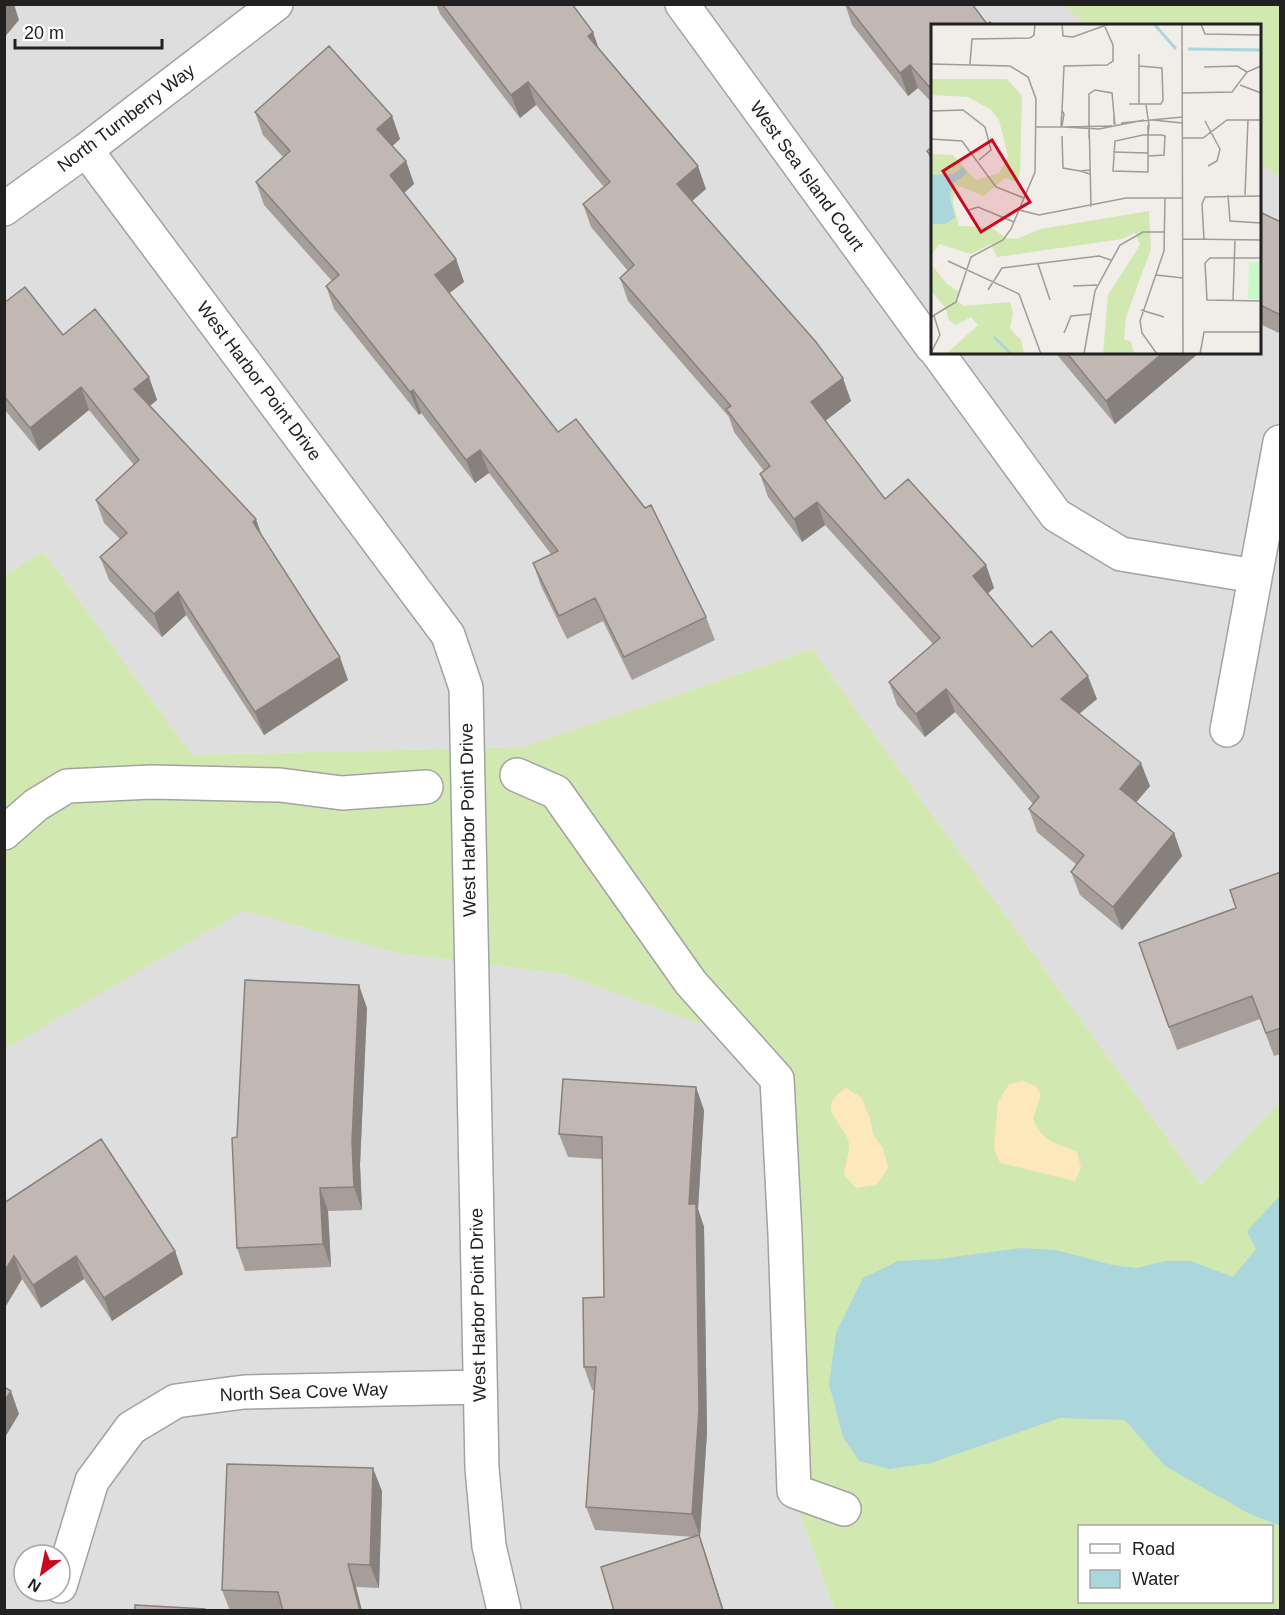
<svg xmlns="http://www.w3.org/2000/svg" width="1285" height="1615" viewBox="0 0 1285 1615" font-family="Helvetica,sans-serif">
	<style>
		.residential { fill: #dfdede; fill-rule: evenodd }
		.grass { fill: #d2e8b1; fill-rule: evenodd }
		.sand { fill: #fce8bb }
		.water { fill: #abd6dc }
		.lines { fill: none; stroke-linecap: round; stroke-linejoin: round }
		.minor-casing { stroke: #a2a2a2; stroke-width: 36 }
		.minor { stroke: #fff; stroke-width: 33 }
		.wall { fill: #a69e9b }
		.shaded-wall { fill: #87817e }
		.building { fill: #c1b8b4; stroke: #87817e; stroke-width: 1.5 }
		.labels { text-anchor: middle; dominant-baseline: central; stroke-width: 5; stroke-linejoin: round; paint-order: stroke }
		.street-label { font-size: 18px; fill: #212121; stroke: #fff }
		.inset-river { fill: none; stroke: #abd6dc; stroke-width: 3 }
		.inset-road { fill: none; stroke: #9e9b98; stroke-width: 1.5 }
		.view { fill: #c9091e; fill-opacity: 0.15; stroke: #c9091e; stroke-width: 3 }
		.inset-edge { fill: none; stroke: #212121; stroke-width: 3 }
	</style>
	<rect width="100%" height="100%" fill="#f1ede8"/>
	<!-- residential -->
	<path class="residential" d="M 5,5 L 1063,5 L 1086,25 L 932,26 L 932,352 L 1260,352 L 1260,164 L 1280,177 L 1280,1102 L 1201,1185 L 812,649 L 523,747 L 192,755 L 43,551 L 5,575 Z
		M 243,911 L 396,953 L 563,974 L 768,1048 L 795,1501 L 835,1610 L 5,1610 L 4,1049 ZM 24,1555 L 60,1555 L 60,1591 L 24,1591 Z"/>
	<!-- grass -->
	<path class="grass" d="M 1063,5 L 1280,5 L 1280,177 L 1260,164 L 1260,26 L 1086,25 Z
		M 43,551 L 192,755 L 523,747 L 812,649 L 1201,1185 L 1280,1102 L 1280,1610 L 835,1610 L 795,1501 L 767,1048 L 563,974 L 396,953 L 243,911 L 5,1049 L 5,575 ZM 1080,1526 L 1272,1526 L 1272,1602 L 1080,1602 Z"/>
	<!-- sand -->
	<path class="sand" d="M 1022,1081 L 1036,1086 L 1041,1095 L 1033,1119 C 1045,1145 1054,1141 1077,1152 L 1081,1168 L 1075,1181 L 1000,1163 L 994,1148 L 998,1102 L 1009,1084 Z
		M 846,1088 L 861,1097 L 870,1118 L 873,1135 L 883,1148 L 888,1168 L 876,1185 L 856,1188 L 844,1175 C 845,1167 849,1153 849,1146 C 850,1125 810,1110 846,1088 Z"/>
	<!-- water -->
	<path class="water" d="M 1280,1196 L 1280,1526 L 1248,1513 L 1165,1466 L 1125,1420 L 1060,1418 L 931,1463 L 889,1469 L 859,1461 L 843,1437 L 829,1384 L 836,1333 L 863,1278 L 898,1261 L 938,1259 L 1021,1248 L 1056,1250 L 1112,1265 L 1136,1268 L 1166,1261 L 1191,1261 L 1233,1277 L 1256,1249 L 1247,1231 Z"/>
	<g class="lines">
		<!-- minor casing -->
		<g class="minor-casing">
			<path id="minor" d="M 682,4 L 932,347
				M 86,150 L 448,635 L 466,688 L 482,1468 L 489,1546 L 504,1610
				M 4,209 L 86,150 L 276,4
				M 937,352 L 1056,515 L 1121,554 L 1255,576
				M 1227,730 L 1280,442
				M 517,775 L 556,792 L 691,983 L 777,1079 L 785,1234 L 794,1491 L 844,1509
				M 4,833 L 36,805 L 67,786 L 152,782 L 280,785 L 342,793 L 426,787
				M 60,1586 L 92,1481 L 131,1428 L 176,1401 L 244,1392 L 480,1387"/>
		</g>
		<!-- minor -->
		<use href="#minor" class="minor"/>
	</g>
	<!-- wall -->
	<path class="wall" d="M 436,4 L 572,4 L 599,49 L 706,189 L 692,201 L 851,401 L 825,421 L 885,499 L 986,565 L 994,588 L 988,593 L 1032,647 L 1097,699 L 1079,714 L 1150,786 L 1136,802 L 1174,833 L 1182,856 L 1122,930 L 1080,895 L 1071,872 L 1077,865 L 1037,832 L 1029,809 L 1033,804 L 955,712 L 925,737 L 897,705 L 889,682 L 933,644 L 825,525 L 802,542 L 768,497 L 760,474 L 764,471 L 734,432 L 729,417 L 628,301 L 620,278 L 628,271 L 591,227 L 583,204 L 604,187 L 536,105 L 520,118 L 440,14 Z
		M 845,4 L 972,4 L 987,24 L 992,26 L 933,26 L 933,104 L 918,88 L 908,96 L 852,25 Z
		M 255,112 L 392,116 L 400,139 L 392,146 L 406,161 L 414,184 L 404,193 L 456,259 L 464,282 L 449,293 L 558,432 L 706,617 L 715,640 L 632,680 L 603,621 L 567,639 L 541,586 L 533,563 L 551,554 L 489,473 L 475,483 L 421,413 L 419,415 L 334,309 L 326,286 L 332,281 L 264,205 L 256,182 L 283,157 L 263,135 Z
		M 933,146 L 933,166 L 927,151 Z
		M 1260,212 L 1281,222 L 1281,334 L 1260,324 Z
		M 4,303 L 63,335 L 149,377 L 157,400 L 150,406 L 262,536 L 348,680 L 264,735 L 186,615 L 162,637 L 109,580 L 100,557 L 120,539 L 104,523 L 96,500 L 134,465 L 89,410 L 39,451 L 4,409 Z
		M 1057,352 L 1200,352 L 1115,424 L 1058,356 Z
		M 1281,872 L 1281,1054 L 1274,1056 L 1260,1019 L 1177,1050 L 1139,943 L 1236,908 Z
		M 367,1008 L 360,1165 L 362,1210 L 328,1211 L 331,1267 L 245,1271 L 237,1248 L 237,1137 Z
		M 704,1110 L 698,1209 L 704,1227 L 707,1433 L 700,1537 L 707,1558 L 694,1537 L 595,1530 L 586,1507 L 594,1390 L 592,1390 L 584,1367 L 604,1297 L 602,1159 L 568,1157 L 559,1134 Z
		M 4,1203 L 175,1251 L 183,1274 L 112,1321 L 84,1279 L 41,1308 L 22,1279 L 4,1309 Z
		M 382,1491 L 379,1588 L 356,1587 L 362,1611 L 230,1611 L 222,1590 Z"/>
	<!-- shaded-wall -->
	<path class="shaded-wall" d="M 5,4 L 14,4 L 19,20 L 4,38 Z
		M 593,32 L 601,55 L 588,36 Z
		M 910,65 L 918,88 L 908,96 L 900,73 Z
		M 528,82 L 536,105 L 520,118 L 511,95 Z
		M 392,116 L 400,139 L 386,152 L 377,129 Z
		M 406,161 L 414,184 L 398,198 L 390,175 Z
		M 698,166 L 706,189 L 685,207 L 677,184 Z
		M 456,259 L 464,282 L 443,298 L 435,275 Z
		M 1164,352 L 1200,352 L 1115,424 L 1106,401 Z
		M 149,377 L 157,400 L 142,412 L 134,389 Z
		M 843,378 L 851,401 L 820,425 L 811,402 Z
		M 81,387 L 89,410 L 39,451 L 30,428 Z
		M 413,390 L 421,413 L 419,415 L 410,392 Z
		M 480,450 L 489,473 L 475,483 L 466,460 Z
		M 817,502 L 825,525 L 802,542 L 794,519 Z
		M 256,519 L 264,542 L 253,522 Z
		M 986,565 L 994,588 L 981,599 L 973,576 Z
		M 178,592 L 186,615 L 162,637 L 154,614 Z
		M 340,657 L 348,680 L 264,735 L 255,712 Z
		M 1088,676 L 1097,699 L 1069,722 L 1061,699 Z
		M 946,689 L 955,712 L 925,737 L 916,714 Z
		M 1141,763 L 1150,786 L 1128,812 L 1120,789 Z
		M 1174,833 L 1182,856 L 1122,930 L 1113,907 Z
		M 359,985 L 367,1008 L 360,1165 L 362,1210 L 354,1187 L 352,1142 Z
		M 696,1087 L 704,1110 L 698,1209 L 704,1227 L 707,1433 L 700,1537 L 692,1514 L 689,1204 Z
		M 320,1188 L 328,1211 L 331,1267 L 323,1244 Z
		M 175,1251 L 183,1274 L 112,1321 L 104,1298 Z
		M 14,1256 L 22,1279 L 4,1309 L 4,1272 Z
		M 76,1256 L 84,1279 L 41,1308 L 33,1285 Z
		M 11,1391 L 19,1414 L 4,1439 L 4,1402 Z
		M 373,1468 L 382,1491 L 379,1588 L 370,1565 Z
		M 699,1535 L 707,1558 L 724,1611 L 723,1611 Z
		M 348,1564 L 356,1587 L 362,1611 L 360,1611 Z"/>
	<!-- building -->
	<path class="building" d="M 442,4 L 572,4 L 593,32 L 588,36 L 698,166 L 677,184 L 816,342 L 843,378 L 811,402 L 885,499 L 908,479 L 986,565 L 973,576 L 1032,647 L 1051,631 L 1088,676 L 1061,699 L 1141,763 L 1120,789 L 1174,833 L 1113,907 L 1071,872 L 1084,855 L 1029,809 L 1039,797 L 946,689 L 916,714 L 889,682 L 940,638 L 817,502 L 794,519 L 760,474 L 770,466 L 726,409 L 731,406 L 620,278 L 634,265 L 583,204 L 610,182 L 528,82 L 511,95 Z
		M 846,4 L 972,4 L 987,24 L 990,22 L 992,26 L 933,26 L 933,91 L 910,65 L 900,73 Z
		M 329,46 L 392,116 L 377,129 L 406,161 L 390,175 L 456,259 L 435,275 L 558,432 L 576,419 L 645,508 L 651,505 L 706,617 L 624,657 L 595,598 L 559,616 L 533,563 L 558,551 L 480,450 L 466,460 L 413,390 L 410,392 L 326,286 L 339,275 L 256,182 L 290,151 L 255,112 Z
		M 933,146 L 933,158 L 927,151 Z
		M 1260,212 L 1281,222 L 1281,315 L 1260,305 Z
		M 25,287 L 63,335 L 95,309 L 149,377 L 134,389 L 256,519 L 253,522 L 340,657 L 255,712 L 178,592 L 154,614 L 100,557 L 127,533 L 96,500 L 139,460 L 81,387 L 30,428 L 4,396 L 4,303 Z
		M 1066,352 L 1164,352 L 1106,401 Z
		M 1281,872 L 1281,1028 L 1266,1033 L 1252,996 L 1169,1027 L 1139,943 L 1236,908 L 1230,890 Z
		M 245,980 L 359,985 L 352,1142 L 354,1187 L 320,1188 L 323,1244 L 237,1248 L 232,1138 L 237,1137 Z
		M 563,1079 L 696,1087 L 689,1204 L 696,1204 L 699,1410 L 692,1514 L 586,1507 L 596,1367 L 584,1367 L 583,1298 L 604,1297 L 602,1137 L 559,1134 Z
		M 101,1139 L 175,1251 L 104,1298 L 76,1256 L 33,1285 L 14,1256 L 4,1272 L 4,1203 Z
		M 4,1387 L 11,1391 L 4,1402 Z
		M 227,1464 L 373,1468 L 370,1565 L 348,1564 L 360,1611 L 283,1611 L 278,1592 L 222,1590 Z
		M 699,1535 L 723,1611 L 614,1611 L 601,1567 Z
		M 135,1605 L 205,1609 L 205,1611 L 135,1611 Z"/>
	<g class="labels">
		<!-- street labels -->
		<g class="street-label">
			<text transform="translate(126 118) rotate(-37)">North Turnberry Way</text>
			<text transform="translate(807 176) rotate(54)">West Sea Island Court</text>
			<text transform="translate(259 381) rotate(53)">West Harbor Point Drive</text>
			<text transform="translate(468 820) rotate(-91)">West Harbor Point Drive</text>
			<text transform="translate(478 1305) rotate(-91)">West Harbor Point Drive</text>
			<text transform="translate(304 1392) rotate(-2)">North Sea Cove Way</text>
		</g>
	</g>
	<!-- overview -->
	<g transform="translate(931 24)">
		<rect width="330" height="330" fill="#f1ede8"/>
		<path d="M 0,55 L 76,55 L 91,72 L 89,149 L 85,158 L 74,154 L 53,172 L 25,161 L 22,179 L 28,202 L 59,203 L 76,214 L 86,215 L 109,205 L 218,187 L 220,225 L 195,293 L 193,316 L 200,317 L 203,330 L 172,330 L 177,271 L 209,221 L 204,209 L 191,215 L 66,233 L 60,220 L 40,230 L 8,220 L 0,232 L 0,130 L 22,131 L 45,156 L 68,149 L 77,133 L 68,96 L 59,85 L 37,73 L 0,71 ZM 0,240 L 16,260 L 28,268 L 25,275 L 32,282 L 79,278 L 82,288 L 79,304 L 90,316 L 93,330 L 15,330 L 47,301 L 40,293 L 25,301 L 18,296 L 14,283 L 0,267 Z" fill="#d2e8b1"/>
		<path d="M 318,238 L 329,238 L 329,275 L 317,275 Z" fill="#caf8c8"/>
		<path d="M 32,143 L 36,150 L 22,159 L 19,173 L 24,194 L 14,200 L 0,200 L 0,151 L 23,150 Z" fill="#abd6dc"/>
		<path class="inset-river" d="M 223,0 L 245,25M 257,25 L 330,26M 63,313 L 80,330"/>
		<path class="inset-road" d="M 131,0 L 132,12 L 142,13 L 178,0M 251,0 L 252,330M 270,0 L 274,10 L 330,11M 0,40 L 79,42 L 97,53 L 105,75 L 104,148 L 80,205 L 72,216 L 40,233 L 25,278 L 0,293M 39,40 L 41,15 L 99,14 L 103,11 L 104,0M 273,43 L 306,42 L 316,48M 309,61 L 330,69M 252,69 L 301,68 L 316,48 L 330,42M 198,80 L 230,80 L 232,76 L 231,44 L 208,42M 208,80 L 208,30M 215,81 L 218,101 L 217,111 L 217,101M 0,87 L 32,86 L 54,103 L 60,126 L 48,136M 131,87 L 133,42 L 176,41 L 182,37 L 182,21 L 174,3M 131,87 L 133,90 L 131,102 L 130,101 ZM 158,94 L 158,70 L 164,66 L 181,69 L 183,91M 222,96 L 251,99M 274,97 L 289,125 L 286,137 L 277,142M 190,99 L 251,93M 183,100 L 183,91 L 184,101M 181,102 L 133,103 L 168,105 L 213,96M 105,103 L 133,103M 217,111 L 217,148 L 182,147 L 184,117 L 212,111 L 231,111 L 234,112 L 233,131 L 218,132M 131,112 L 132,144 L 149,147M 251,114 L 272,114 L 296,96 L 330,96M 0,115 L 31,117 L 65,163 L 93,174M 158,115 L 158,94 L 160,183M 182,128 L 217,129M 159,150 L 149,147 L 160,146M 297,171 L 299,197 L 330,199M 314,171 L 317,96M 38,186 L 47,183 L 83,198M 88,186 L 108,191 L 195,174 L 251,174M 252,215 L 330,216M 273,215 L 271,180 L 274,173 L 330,172M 330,234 L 279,234 L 274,239 L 276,276 L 330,277M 17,237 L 88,270 L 110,330M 107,240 L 119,276M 225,251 L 252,254M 142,262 L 166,261M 57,266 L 71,244 L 168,232 L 180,236M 302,277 L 304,216M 210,286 L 233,293M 133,309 L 140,292 L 161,290M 0,329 L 9,311 L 3,292M 153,330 L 164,267 L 189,221 L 212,208 L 234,208M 226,330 L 211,309 L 209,297 L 233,227 L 234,174M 269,330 L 273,308 L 330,308"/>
		<path class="view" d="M 61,116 L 99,178 L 50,208 L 12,147 Z"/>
		<rect width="330" height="330" class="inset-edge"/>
	</g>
	<!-- border -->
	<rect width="1285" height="1615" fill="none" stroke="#212121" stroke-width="12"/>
	<!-- legend -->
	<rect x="1078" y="1525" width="195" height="78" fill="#ffffff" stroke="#a6a6a6" stroke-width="1.5"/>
	<rect x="1090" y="1544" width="30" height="9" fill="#ffffff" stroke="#a6a6a6" stroke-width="1.5"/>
	<text x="1132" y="1555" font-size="18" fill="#212121">Road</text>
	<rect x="1090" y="1570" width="30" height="18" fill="#abd6dc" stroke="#a6a6a6" stroke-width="1.5"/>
	<text x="1132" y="1585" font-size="18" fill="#212121">Water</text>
	<!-- north arrow -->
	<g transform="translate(42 1573) rotate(212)"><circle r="28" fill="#ffffff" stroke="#a6a6a6" stroke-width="1.5"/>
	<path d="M0-4.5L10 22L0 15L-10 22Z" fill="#c9091e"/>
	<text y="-9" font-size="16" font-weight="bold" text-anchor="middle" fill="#212121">N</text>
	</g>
	<!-- scale -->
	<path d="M15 39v9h147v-9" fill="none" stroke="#212121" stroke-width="3"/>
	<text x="24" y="39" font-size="18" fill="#212121" stroke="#ffffff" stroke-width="4.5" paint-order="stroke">20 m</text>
</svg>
